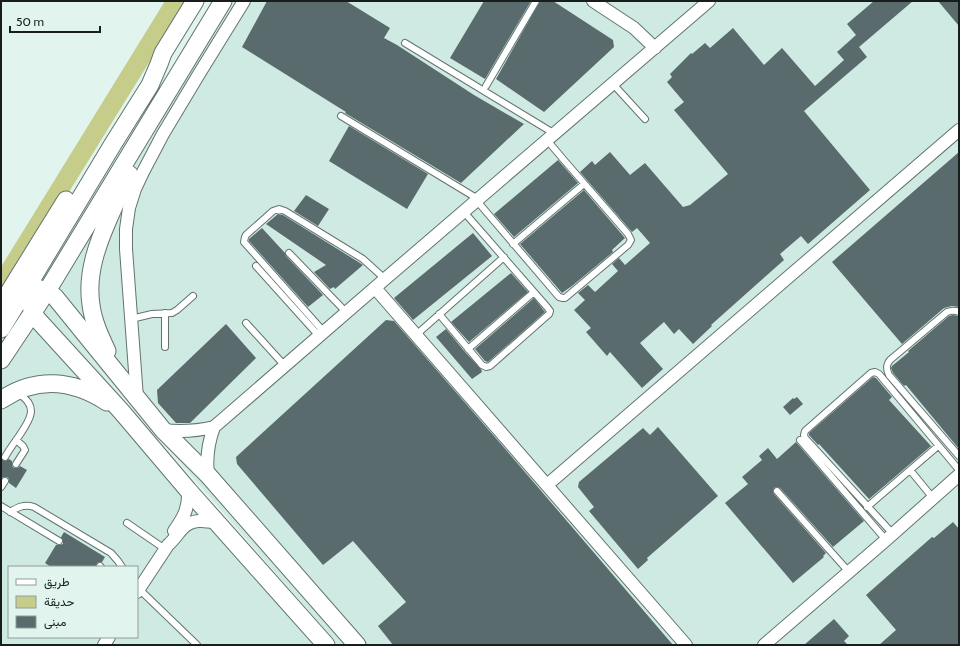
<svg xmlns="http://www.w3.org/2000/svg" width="960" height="646" viewBox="0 0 960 646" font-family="Cabin,Vazirmatn,sans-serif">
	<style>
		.built { fill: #ceeae2; fill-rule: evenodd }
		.green { fill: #c6cc89 }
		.building { fill: #596b6d }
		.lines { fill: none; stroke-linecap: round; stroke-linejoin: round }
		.lane-casing { stroke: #63746f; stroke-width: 8 }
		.street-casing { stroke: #63746f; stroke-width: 14 }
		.secondary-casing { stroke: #63746f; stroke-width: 19 }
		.lane { stroke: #fff; stroke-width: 6 }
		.street { stroke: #fff; stroke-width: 12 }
		.secondary { stroke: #fff; stroke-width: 17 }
	</style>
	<rect width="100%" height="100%" fill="#e1f4ee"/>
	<!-- built -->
	<path class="built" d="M 214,1 L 959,1 L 959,645 L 338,645 L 63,327 L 329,645 L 1,645 L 1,350 ZM 9,567 L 137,567 L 137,637 L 9,637 Z"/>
	<!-- green -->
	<path class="green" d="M 165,1 L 187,1 L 1,302 L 1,267 Z"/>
	<!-- building -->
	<path class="building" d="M 267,1 L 346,1 L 390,28 L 384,38 L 397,45 L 474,95 L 524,124 L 461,183 L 345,113 L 346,112 L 242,47 Z
		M 484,1 L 531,1 L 485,79 L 450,58 Z
		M 540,1 L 553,1 L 613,40 L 614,47 L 544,112 L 496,79 Z
		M 874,1 L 913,1 L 859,47 L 867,57 L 804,111 L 870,190 L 808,244 L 801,236 L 780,254 L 784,260 L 711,325 L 712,326 L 693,344 L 679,329 L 674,334 L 664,322 L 640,343 L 663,369 L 642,388 L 610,352 L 607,356 L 586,332 L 591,328 L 574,310 L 585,300 L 578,293 L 588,285 L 595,292 L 618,271 L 612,264 L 619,258 L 625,265 L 650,243 L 637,228 L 632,232 L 580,172 L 592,161 L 595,165 L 610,152 L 630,175 L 645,163 L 683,207 L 690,205 L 728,174 L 674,110 L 684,102 L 667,82 L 672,77 L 670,74 L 691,53 L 692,54 L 705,43 L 710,48 L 733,28 L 764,65 L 782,48 L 815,86 L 844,60 L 837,52 L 856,35 L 847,24 Z
		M 938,1 L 959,1 L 959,26 Z
		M 349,126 L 428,174 L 407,209 L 329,161 Z
		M 959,152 L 959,307 L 952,306 L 944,308 L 902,344 L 832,262 Z
		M 558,160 L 578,183 L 514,237 L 494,214 Z
		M 584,190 L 625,238 L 612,250 L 613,252 L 572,286 L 562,293 L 520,244 Z
		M 306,195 L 329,209 L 318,226 L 294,211 Z
		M 278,214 L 283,215 L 360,263 L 363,265 L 335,289 L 334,287 L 330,289 L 314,272 L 326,265 L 266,224 Z
		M 262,228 L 285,253 L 286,256 L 323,295 L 308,307 L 249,241 L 249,239 Z
		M 473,233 L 492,256 L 413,320 L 394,298 Z
		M 511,273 L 528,292 L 469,342 L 451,322 Z
		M 534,298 L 545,312 L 488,362 L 485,361 L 475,349 Z
		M 953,315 L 959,316 L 959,449 L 906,385 L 904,386 L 893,373 L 891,368 L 892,366 L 909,352 L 908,351 L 949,316 Z
		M 386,320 L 394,321 L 507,451 L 673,645 L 393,645 L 378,626 L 406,602 L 353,541 L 323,565 L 237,464 L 236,457 Z
		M 226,324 L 256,358 L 190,423 L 176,423 L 158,403 L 157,390 Z
		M 446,329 L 465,352 L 481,369 L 482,372 L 472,379 L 436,337 Z
		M 873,377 L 876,378 L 892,397 L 889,400 L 931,446 L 869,499 L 819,444 L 818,445 L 809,435 L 809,433 Z
		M 797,397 L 803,404 L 790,415 L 783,407 L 793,398 L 794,399 Z
		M 658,427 L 718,496 L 647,558 L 648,560 L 638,569 L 589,511 L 594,507 L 578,487 L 579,482 L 643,428 L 650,435 Z
		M 796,442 L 864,521 L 833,547 L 780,488 L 776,487 L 774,488 L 773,492 L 774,494 L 826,553 L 823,556 L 824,557 L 793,583 L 725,503 L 748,484 L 742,477 L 762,460 L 759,456 L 768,448 L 777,459 Z
		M 1,459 L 5,461 L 9,459 L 12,461 L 12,466 L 14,468 L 18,468 L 20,466 L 27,470 L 16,488 L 9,483 L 9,479 L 7,477 L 3,477 L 1,479 Z
		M 953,522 L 959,529 L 959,645 L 879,645 L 896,630 L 866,595 L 932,537 L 934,538 Z
		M 64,532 L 105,557 L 102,562 L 99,562 L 97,563 L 96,567 L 51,567 L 45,563 L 56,545 L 59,545 L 63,544 L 63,541 L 61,537 Z
		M 834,619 L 849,636 L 844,641 L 848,645 L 804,645 Z"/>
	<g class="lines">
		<!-- lane casing -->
		<g class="lane-casing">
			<path id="lane" d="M 405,43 L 555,134
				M 613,84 L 645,119
				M 486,86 L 536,1
				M 341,116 L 478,199
				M 477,201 L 559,297 L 563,298 L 565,298 L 628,245 L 631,240 L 628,234 L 563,159 L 547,140
				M 513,244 L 584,184
				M 289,253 L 346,312
				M 256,266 L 319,336
				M 959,312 C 955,310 952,310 947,312 L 890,360 C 886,365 886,369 889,375 L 959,456
				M 439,314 L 482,365 L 486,367 L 490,366 L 549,314 L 550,311 L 547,307 L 464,212
				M 131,319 L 152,314 L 172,313 L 177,310 L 193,296
				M 246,323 L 285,366
				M 324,332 L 244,242 L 245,237 L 246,235 L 273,211 L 279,209 L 285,211 L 363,259 L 385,279
				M 416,335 L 504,257
				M 165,347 L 165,313
				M 468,349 L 534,292
				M 16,440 L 23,446 L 25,450 L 16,464
				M 800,440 L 886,540
				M 5,457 C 9,450 14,443 19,436 C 29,421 40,407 19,394
				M 910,470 L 933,498
				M 1,487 L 5,481
				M 777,491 L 849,572
				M 1,506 L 59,541
				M 867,507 L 938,446
				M 10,512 C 18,507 24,504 34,507 L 111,553 L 118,561 L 122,567
				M 127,523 L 165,549
				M 893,534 L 805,438 L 804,435 L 805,431 L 871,373 L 875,372 L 879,374 L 959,470
				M 100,566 L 101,567
				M 139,589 L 197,645"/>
		</g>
		<!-- street casing -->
		<g class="street-casing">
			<path id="street" d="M 593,1 L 634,28 L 655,48
				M 375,288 L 686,645
				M 137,398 L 126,249 L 126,229 L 129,208 L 135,189 L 143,172 L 163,134 L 199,74 L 244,1
				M 163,430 C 180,432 197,431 214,427 L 385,279 L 709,1
				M 208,475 C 206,458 208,443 214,427
				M 547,485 L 959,130
				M 174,531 C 184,517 189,508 188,490
				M 137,592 L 168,545 C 174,540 178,533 183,528 C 193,518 206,521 218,523
				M 104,645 L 109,637
				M 764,645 L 886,540 L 959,475"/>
		</g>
		<!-- secondary casing -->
		<g class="secondary-casing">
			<path id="secondary" d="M 30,282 C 29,296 29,309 38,320 L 121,411 L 188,490 L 326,645
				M 23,293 C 36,286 44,288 55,297 L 163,430 L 208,475 L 357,645
				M 1,305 L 66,200
				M 1,329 L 30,282 L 113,144 L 150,85 L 159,64 L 163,53 L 195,1
				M 107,351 C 100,336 93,321 91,305 C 86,273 98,242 111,213 C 117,200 122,187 129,174
				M 1,360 L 47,291 L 223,1
				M 1,400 C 36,376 73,380 107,402"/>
		</g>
		<!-- lane -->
		<use href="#lane" class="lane"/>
		<!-- street -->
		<use href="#street" class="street"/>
		<!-- secondary -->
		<use href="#secondary" class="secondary"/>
	</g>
	<!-- border -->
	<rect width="960" height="646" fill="none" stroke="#171e1c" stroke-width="4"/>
	<!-- legend -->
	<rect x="8" y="566" width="130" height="72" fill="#e1f4ee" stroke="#909e9a"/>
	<rect x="16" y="579" width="20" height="6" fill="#ffffff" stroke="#909e9a"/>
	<text x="44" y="586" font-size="12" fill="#171e1c">طريق</text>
	<rect x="16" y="596" width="20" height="12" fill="#c6cc89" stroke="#909e9a"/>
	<text x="44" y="606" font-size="12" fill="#171e1c">حديقة</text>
	<rect x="16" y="616" width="20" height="12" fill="#596b6d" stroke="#909e9a"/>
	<text x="44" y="626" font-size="12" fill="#171e1c">مبنى</text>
	<!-- scale -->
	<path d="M10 26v6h90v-6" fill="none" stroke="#171e1c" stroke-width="2"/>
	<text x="16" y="26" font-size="12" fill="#171e1c" stroke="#e1f4ee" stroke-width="3" paint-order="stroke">50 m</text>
</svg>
